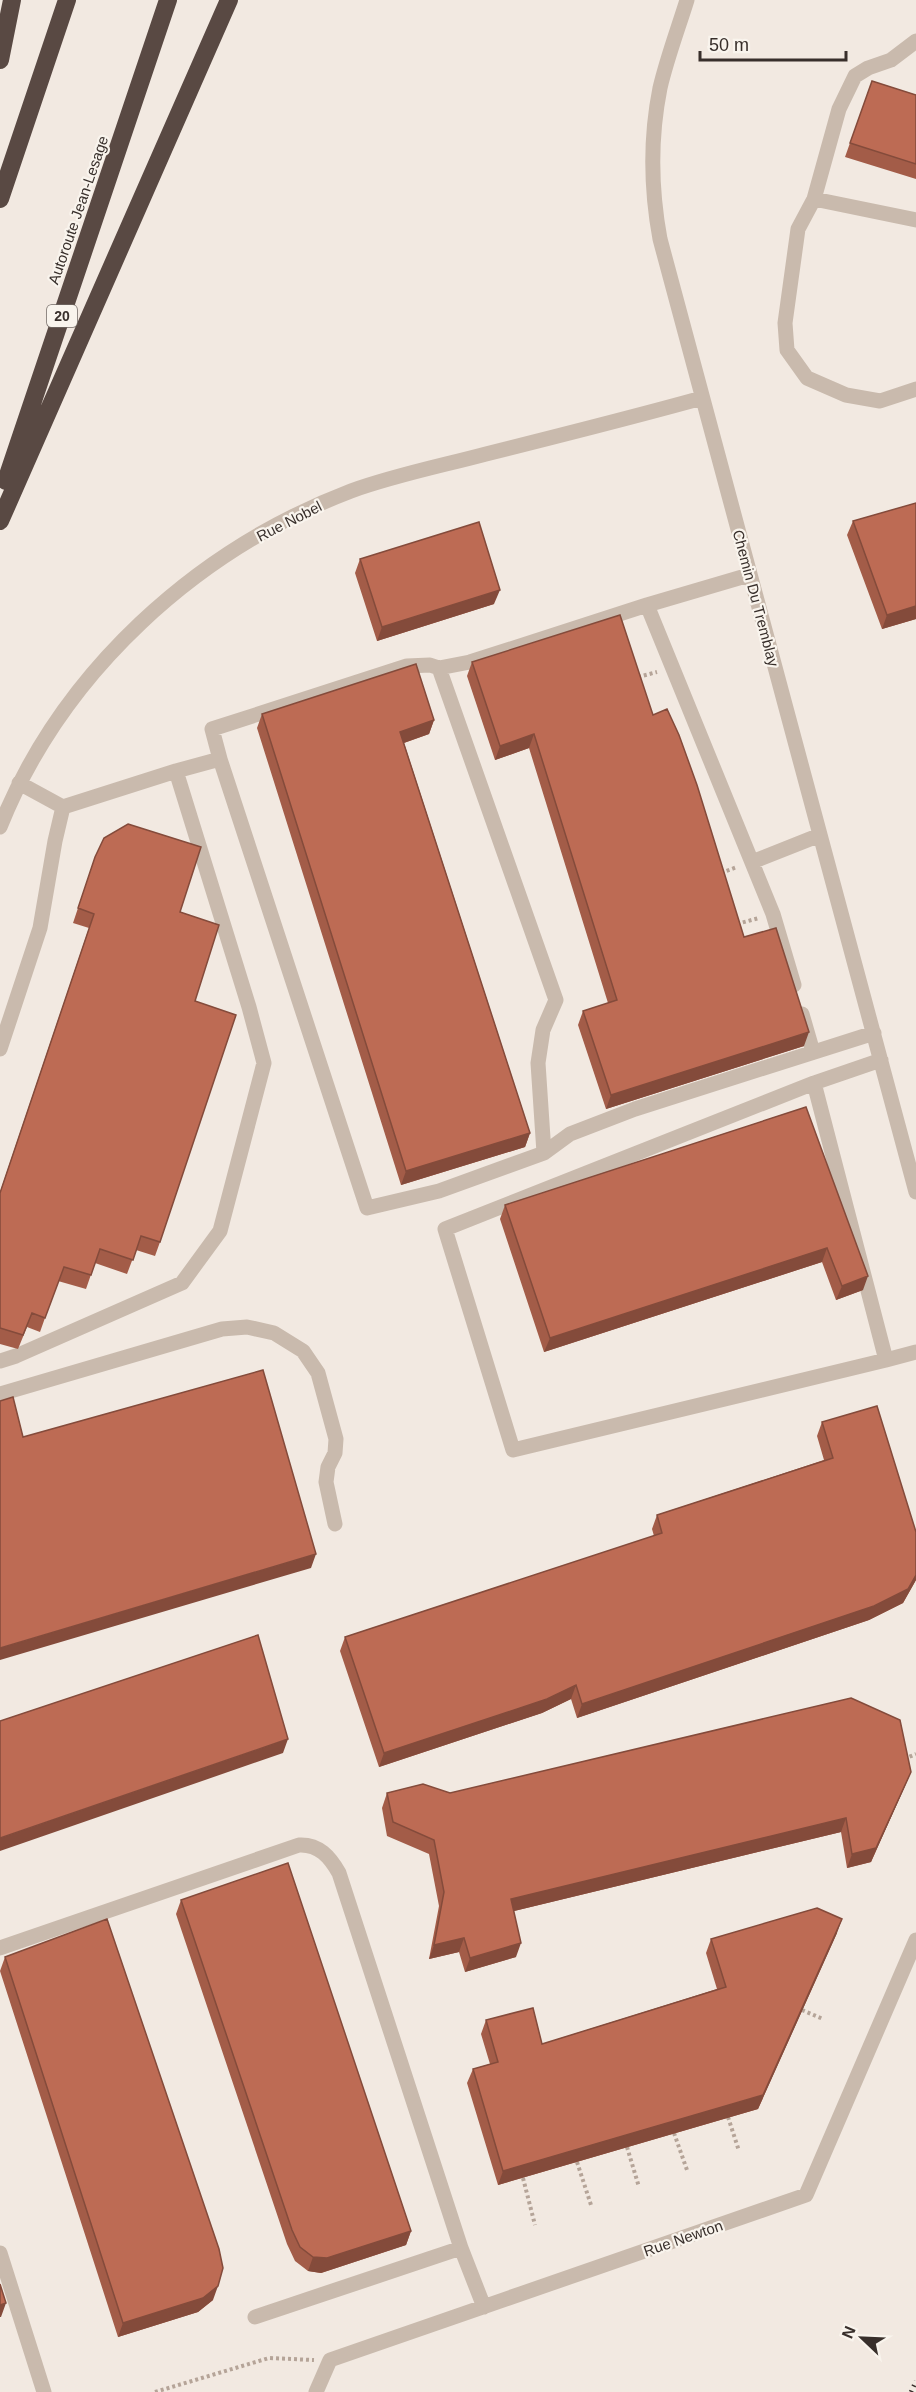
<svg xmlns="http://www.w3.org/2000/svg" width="916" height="2392" viewBox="0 0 916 2392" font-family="Arial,sans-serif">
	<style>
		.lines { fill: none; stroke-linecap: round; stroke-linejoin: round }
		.path { stroke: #b5a498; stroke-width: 4; stroke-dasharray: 3 3; stroke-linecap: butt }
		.minor { stroke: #c9baad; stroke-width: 15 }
		.highway { stroke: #594943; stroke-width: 18 }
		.rail { stroke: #382f2b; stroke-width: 4.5; stroke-dasharray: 1.5 4.5; stroke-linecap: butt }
		.wall { fill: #a35c48 }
		.shaded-wall { fill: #844b3b }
		.building { fill: #bd6b54; stroke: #844b3b; stroke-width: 1.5 }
		.labels { text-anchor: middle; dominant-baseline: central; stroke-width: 4.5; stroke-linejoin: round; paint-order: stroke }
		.shield { fill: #f9f4ed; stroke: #726a65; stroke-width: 1.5 }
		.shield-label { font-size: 14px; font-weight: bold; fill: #382f2b }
		.street-label { font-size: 15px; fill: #382f2b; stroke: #f9f4ed }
	</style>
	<rect width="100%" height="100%" fill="#f2e9e1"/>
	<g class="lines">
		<!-- path -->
		<path class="path" d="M 638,677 L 657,672
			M 721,873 L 737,867
			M 737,924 L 759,918
			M 904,1759 L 916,1754
			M 802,2010 L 823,2019
			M 728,2117 L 739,2151
			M 674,2133 L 687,2170
			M 627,2147 L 639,2187
			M 577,2162 L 591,2205
			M 523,2178 L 535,2225
			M 155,2392 L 269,2358 L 314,2360"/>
		<!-- minor -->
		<path class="minor" d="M 687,0 C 678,29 667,58 660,88 C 650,138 651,190 660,239 L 916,1192
			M 916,41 L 891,60 L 868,68 L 855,76 L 839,109 L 814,199 L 798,229 L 785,323 L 787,350 L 807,378 L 846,395 L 880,401 L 916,389
			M 814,199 L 916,220
			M 647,605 L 773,914 L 794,985
			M 439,668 L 470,662 L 647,605 L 749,575
			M 176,771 L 220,759 L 367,1208 L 439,1191 L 544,1153 L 538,1063 L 543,1030 L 556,1000 L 439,668 L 430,665 L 407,666 L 212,729 L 220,759
			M 0,827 C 62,672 196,550 351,491 C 395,475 441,466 486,454 C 558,436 630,418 702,398
			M 752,862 L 820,835
			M 802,1014 L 813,1052
			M 0,1049 L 40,928 L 55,841 L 63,807
			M 881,1060 L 814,1083 L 886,1360 L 916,1352
			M 814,1083 L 445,1229 L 513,1450 L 886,1360
			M 544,1153 L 570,1134 L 635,1109 L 874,1033
			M 0,1361 L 16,1356 L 182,1283 L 220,1231 L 264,1063 L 249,1007 L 176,771 L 63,807 L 19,783
			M 0,1394 L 222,1329 L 247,1327 L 274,1333 L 303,1351 L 318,1373 L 336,1439 L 335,1453 L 328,1467 L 326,1482 L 335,1524
			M 0,1948 L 299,1845 C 319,1844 330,1857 339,1873 L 461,2248 L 484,2307
			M 0,2253 L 44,2392
			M 255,2317 L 461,2248
			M 316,2392 L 330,2360 L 806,2195 L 916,1940"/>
		<!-- highway -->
		<path class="highway" d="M 0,60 L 12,0
			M 0,199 L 67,0
			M 6,481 L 168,0
			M 0,521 L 229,0"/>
		<!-- rail -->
		<path class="rail" d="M 911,2392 L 916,2381"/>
	</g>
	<!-- wall -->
	<path class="wall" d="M 872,81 L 916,95 L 916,179 L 845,157 Z
		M 916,503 L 916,619 L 882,629 L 847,535 L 853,521 Z
		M 360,559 L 494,604 L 377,641 L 355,573 Z
		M 472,662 L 653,715 L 744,937 L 804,1046 L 606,1109 L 578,1025 L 583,1011 L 608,1003 L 529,748 L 495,760 L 467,676 Z
		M 262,714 L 434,720 L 429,734 L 404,743 L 530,1133 L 525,1147 L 401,1185 L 257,728 Z
		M 95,857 L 180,912 L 195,1001 L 160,1242 L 155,1256 L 136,1250 L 127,1274 L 95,1263 L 86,1289 L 58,1281 L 40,1332 L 27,1327 L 18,1349 L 0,1344 L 0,1192 L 89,928 L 73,923 Z
		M 806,1107 L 863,1290 L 836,1300 L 822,1262 L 544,1352 L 500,1219 L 505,1205 Z
		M 822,1422 L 916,1532 L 916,1580 L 903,1603 L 869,1620 L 577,1718 L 571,1699 L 542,1713 L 379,1767 L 340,1651 L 345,1637 L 654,1536 L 652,1529 L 657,1515 L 824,1460 L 817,1436 Z
		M 911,1772 L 905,1786 L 871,1862 L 847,1868 L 841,1832 L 514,1911 L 516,1957 L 465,1972 L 459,1952 L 429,1959 L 439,1906 L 429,1854 L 387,1836 L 382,1808 L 387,1793 L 450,1793 Z
		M 181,1900 L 411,2231 L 406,2245 L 321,2273 L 308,2271 L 295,2261 L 287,2244 L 176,1914 Z
		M 837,1933 L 758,2109 L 498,2185 L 467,2083 L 473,2069 L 490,2064 L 481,2034 L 486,2020 L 542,2044 L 717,1989 L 706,1953 L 711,1939 Z
		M 5,1957 L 213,2300 L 198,2312 L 118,2337 L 0,1971 Z"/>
	<!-- shaded-wall -->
	<path class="shaded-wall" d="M 500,590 L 494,604 L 377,641 L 382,627 Z
		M 916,606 L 916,619 L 882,629 L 887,615 Z
		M 434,720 L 429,734 L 395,746 L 400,732 Z
		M 534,734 L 529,748 L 495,760 L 500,746 Z
		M 809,1032 L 804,1046 L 606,1109 L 611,1095 Z
		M 530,1133 L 525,1147 L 401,1185 L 406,1171 Z
		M 827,1248 L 822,1262 L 544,1352 L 550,1338 Z
		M 868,1276 L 863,1290 L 836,1300 L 842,1286 Z
		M 316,1554 L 311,1568 L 0,1660 L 0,1648 Z
		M 916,1575 L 916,1580 L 903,1603 L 869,1620 L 577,1718 L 582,1704 Z
		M 576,1685 L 571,1699 L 542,1713 L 379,1767 L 384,1753 Z
		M 288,1739 L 283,1753 L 0,1851 L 0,1838 Z
		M 911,1772 L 905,1786 L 871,1862 L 847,1868 L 852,1854 Z
		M 846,1818 L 841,1832 L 506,1913 L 511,1899 Z
		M 842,1919 L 837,1933 L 758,2109 L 498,2185 L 503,2171 Z
		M 464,1938 L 459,1952 L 429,1959 L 434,1945 Z
		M 521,1943 L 516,1957 L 465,1972 L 470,1958 Z
		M 411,2231 L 406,2245 L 321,2273 L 308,2271 L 313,2257 Z
		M 218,2286 L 213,2300 L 198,2312 L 118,2337 L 123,2323 Z
		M 6,2303 L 1,2317 L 0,2317 L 0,2305 Z"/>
	<!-- building -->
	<path class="building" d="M 872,81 L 916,95 L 916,164 L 850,143 Z
		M 916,503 L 916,606 L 887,615 L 853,521 Z
		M 479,522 L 500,590 L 382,627 L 360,559 Z
		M 620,615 L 653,715 L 667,709 L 679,735 L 697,785 L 744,937 L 776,928 L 809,1032 L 611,1095 L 583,1011 L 617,1000 L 534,734 L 500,746 L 472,662 Z
		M 416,664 L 434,720 L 400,732 L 530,1133 L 406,1171 L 262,714 Z
		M 128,824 L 201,847 L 180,912 L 219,925 L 195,1001 L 236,1015 L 160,1242 L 141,1236 L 133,1260 L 100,1249 L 91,1275 L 64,1267 L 45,1318 L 32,1313 L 23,1335 L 0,1328 L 0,1193 L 94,914 L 78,908 L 95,857 L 104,838 Z
		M 806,1107 L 868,1276 L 842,1286 L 827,1248 L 550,1338 L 505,1205 Z
		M 263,1370 L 316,1554 L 0,1648 L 0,1401 L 13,1397 L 23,1437 Z
		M 877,1406 L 916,1532 L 916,1575 L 908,1589 L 874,1606 L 582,1704 L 576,1685 L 547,1699 L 384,1753 L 345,1637 L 662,1533 L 657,1515 L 833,1458 L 822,1422 Z
		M 258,1635 L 288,1739 L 0,1838 L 0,1721 Z
		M 851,1698 L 900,1720 L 911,1772 L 876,1848 L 852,1854 L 846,1818 L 511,1899 L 521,1943 L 470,1958 L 464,1938 L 434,1945 L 444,1892 L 434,1840 L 393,1822 L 387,1793 L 423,1784 L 450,1793 Z
		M 288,1863 L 411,2231 L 327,2258 L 313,2257 L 300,2247 L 292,2230 L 181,1900 Z
		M 817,1908 L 842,1919 L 763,2095 L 503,2171 L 473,2069 L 498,2062 L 486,2020 L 533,2008 L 542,2044 L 726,1987 L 711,1939 Z
		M 107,1919 L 219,2249 L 223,2268 L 218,2286 L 203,2298 L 123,2323 L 5,1957 Z
		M 0,2284 L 6,2303 L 0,2305 Z"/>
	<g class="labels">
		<!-- shield labels -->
		<rect class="shield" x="47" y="305" width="30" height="22" rx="4.5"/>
		<g class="shield-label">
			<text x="62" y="316">20</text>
		</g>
		<!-- street labels -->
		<g class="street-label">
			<text transform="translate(78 210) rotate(-71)">Autoroute Jean-Lesage</text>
			<text transform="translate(289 521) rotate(-27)">Rue Nobel</text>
			<text transform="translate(756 598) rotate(75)">Chemin Du Tremblay</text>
			<text transform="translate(683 2238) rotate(-19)">Rue Newton</text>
		</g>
	</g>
	<!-- north arrow -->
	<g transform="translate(862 2338) rotate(293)" stroke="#f9f4ed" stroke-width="4.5" paint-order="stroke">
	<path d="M0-4.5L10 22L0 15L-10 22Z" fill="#382f2b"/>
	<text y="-9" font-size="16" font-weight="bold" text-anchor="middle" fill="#382f2b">N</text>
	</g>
	<!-- scale -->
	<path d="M700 51v9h146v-9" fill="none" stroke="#382f2b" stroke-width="3"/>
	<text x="709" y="51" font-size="18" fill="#382f2b" stroke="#f9f4ed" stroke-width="4.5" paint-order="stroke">50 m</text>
</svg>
